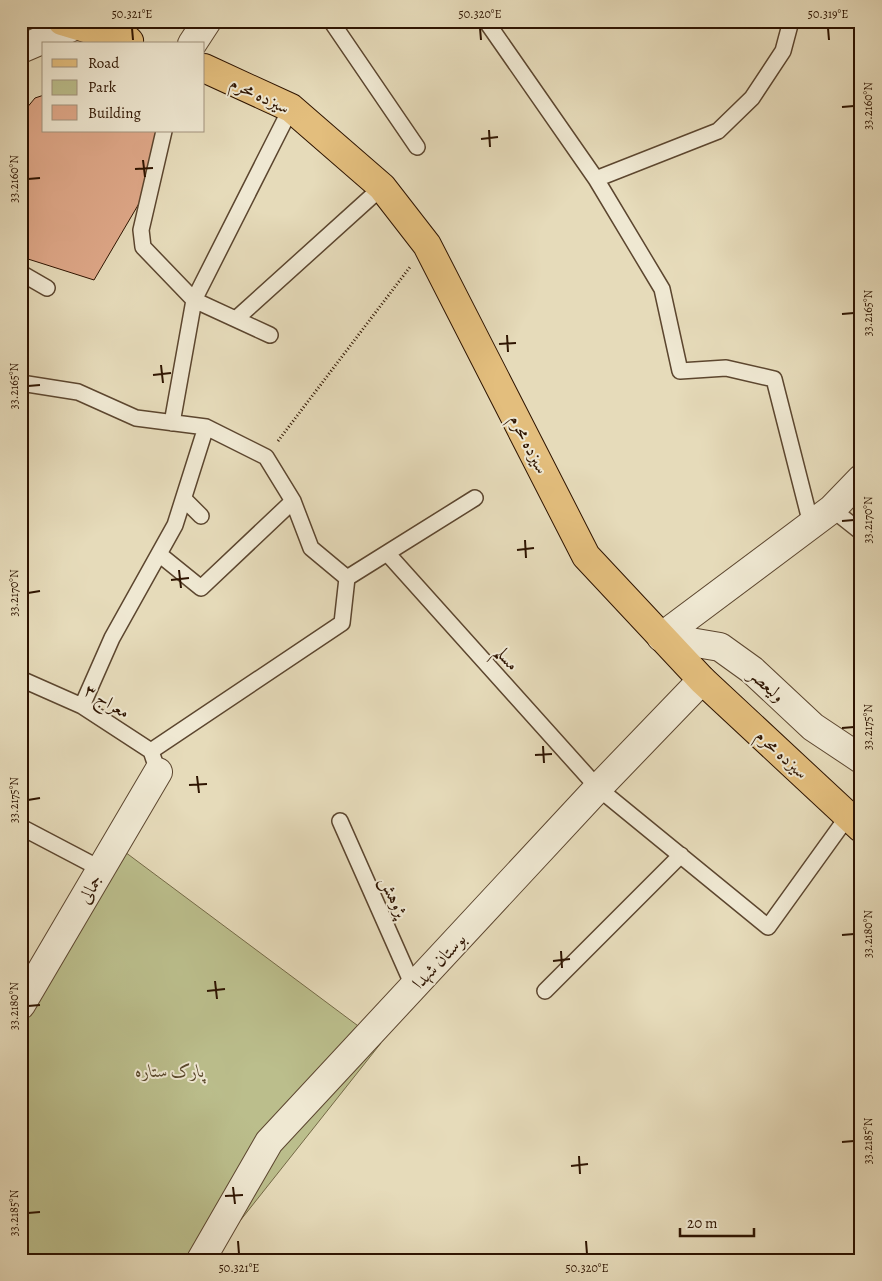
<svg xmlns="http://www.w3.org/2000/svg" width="882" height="1281" viewBox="0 0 882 1281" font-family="Alegreya,Amiri,serif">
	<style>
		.green { fill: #bbbe8c; stroke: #746946 }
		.building { fill: #dfa889; stroke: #2e1401 }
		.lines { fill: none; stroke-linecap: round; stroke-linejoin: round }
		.service-casing { stroke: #5c462f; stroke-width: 18 }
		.minor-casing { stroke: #5c462f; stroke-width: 30 }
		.tertiary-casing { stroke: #5c462f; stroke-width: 30 }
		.primary-casing { stroke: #2e1401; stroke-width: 30 }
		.path { stroke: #2e1401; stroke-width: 3; stroke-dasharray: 1 2.5; stroke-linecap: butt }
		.service { stroke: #efe8d2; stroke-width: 15 }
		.minor { stroke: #efe8d2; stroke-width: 28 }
		.tertiary { stroke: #efe8d2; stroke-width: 28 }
		.primary { stroke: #e3be7d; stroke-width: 28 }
		.ticks { fill: none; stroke: #2e1401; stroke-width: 2 }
		.labels { text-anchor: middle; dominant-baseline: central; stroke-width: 4; stroke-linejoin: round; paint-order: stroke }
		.street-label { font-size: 18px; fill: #2e1401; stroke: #efe8d2 }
		.park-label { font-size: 18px; font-style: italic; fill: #58472b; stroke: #efe8d2 }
		.neatline { fill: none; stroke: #2e1401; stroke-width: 2 }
		.ticks-label { font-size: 12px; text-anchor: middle; fill: #2e1401 }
	</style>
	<rect width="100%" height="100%" fill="#e6dbba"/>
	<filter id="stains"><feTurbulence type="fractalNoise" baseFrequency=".004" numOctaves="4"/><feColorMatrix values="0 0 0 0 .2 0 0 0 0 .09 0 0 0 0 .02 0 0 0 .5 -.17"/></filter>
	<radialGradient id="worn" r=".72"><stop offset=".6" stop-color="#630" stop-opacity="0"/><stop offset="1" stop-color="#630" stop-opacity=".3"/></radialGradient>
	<!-- green -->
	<path class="green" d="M 125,852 L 381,1043 L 209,1260 L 21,1260 L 21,1014 Z"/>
	<!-- building -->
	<path class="building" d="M 44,95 L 44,131 L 156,131 L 144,195 L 94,280 L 28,259 L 21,255 L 21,115 L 35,98 Z"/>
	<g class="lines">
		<!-- service casing -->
		<g class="service-casing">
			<path id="service" d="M 331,21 L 417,147
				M 486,21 L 596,179 L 662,289 L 680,371 L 726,368 L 774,379 L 811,524
				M 164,131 L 141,230 L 143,247 L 194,300 L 270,335
				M 596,179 L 718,131 L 752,98 L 783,51 L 791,21
				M 21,273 L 47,288
				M 237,318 L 382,187
				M 21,383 L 78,392 L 136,418 L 206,427 L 266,457 L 293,501 L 311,548 L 347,578 L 342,623 L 151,751
				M 172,423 L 194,300 L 291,108
				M 184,499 L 201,516
				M 832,509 L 861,532
				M 387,553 L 598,788 L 768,927 L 848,816
				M 159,554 L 201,588 L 293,501
				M 347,578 L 475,498
				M 21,679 L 82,706 L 151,751 L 154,760
				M 82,706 L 112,638 L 175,525 L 206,427
				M 340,821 L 414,988
				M 21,827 L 101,869
				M 545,991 L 681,855"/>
		</g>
		<!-- minor casing -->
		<g class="minor-casing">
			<path id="minor" d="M 192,44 L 207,21
				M 21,49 L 77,25
				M 661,637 L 832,509 L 861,479
				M 661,637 L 720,647 L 752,670 L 813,727 L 861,759
				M 21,1005 L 158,772"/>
		</g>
		<!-- tertiary casing -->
		<g class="tertiary-casing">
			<path id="tertiary" d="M 201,1260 L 269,1142 L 598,788 L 702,680"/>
		</g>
		<!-- primary casing -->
		<g class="primary-casing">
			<path id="primary" d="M 62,21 L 129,41 L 107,21
				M 204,68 L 291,108 L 382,187 L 427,245 L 586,556 L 702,680 L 861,828"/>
		</g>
		<!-- path -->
		<path class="path" d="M 278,441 L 410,267"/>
		<!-- service -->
		<use href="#service" class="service"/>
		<!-- minor -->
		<use href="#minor" class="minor"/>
		<!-- tertiary -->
		<use href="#tertiary" class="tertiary"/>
		<!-- primary -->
		<use href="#primary" class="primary"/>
	</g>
	<!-- ticks -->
	<path class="ticks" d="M 132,28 L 133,40M 480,28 L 481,40M 828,28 L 829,40M 842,107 L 854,106M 489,130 L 490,147M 481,139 L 498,137M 143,160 L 145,177M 135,169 L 153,168M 28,179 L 40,178M 842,314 L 854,313M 507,335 L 508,352M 499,344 L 516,343M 161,365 L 163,383M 153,375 L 171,373M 28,386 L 40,385M 842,521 L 854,520M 525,540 L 526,558M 517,550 L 534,548M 179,570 L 181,588M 171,580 L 189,578M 28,593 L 40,591M 842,728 L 854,727M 543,746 L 544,763M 535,755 L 552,754M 197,776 L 199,793M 189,785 L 207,784M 28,800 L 40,798M 842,935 L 854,934M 561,951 L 562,968M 553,961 L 570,959M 215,981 L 217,999M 207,991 L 225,989M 28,1006 L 40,1005M 842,1142 L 854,1141M 579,1156 L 580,1174M 571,1166 L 588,1164M 233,1187 L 235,1204M 225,1196 L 243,1195M 28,1213 L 40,1212M 238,1241 L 239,1254M 586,1241 L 587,1254"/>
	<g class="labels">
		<!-- street labels -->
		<g class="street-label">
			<text transform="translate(260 95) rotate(26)">سیزده محرم</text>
			<text transform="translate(529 444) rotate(63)">سیزده محرم</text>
			<text transform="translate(507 658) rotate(48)">مسلم</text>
			<text transform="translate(767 685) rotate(42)">ولیعصر</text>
			<text transform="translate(107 701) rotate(31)">معراج ۳</text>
			<text transform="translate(782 754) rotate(43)">سیزده محرم</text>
			<text transform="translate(90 889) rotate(-60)">جمالی</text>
			<text transform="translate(394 897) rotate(66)">پژوهش</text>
			<text transform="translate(439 961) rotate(-47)">بوستان شهدا</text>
		</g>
		<!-- park labels -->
		<g class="park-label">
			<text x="170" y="1071">پارک ستاره</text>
		</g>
	</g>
	<!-- margin -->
	<rect width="882" height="1281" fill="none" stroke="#e6dbba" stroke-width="55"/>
	<!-- legend -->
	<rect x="42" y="42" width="162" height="90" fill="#efe8d2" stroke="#a2937e"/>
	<rect x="52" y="59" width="25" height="8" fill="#e3be7d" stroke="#a2937e"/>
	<text x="88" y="68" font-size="15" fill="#2e1401">Road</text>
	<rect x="52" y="80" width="25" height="15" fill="#bbbe8c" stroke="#a2937e"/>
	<text x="88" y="92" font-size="15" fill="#2e1401">Park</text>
	<rect x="52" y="105" width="25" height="15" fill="#dfa889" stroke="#a2937e"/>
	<text x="88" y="118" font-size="15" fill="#2e1401">Building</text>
	<!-- scale -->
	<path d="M680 1228v8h74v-8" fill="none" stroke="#2e1401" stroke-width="2.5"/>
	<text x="687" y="1228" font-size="15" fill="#2e1401" stroke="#efe8d2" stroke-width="4" paint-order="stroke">20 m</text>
	<rect x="28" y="28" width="826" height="1226" class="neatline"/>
	<g class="ticks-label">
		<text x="132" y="18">50.321°E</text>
		<text x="480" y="18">50.320°E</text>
		<text x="828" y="18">50.319°E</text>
		<text transform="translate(868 106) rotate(-90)" y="4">33.2160°N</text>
		<text transform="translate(14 179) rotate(-90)" y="4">33.2160°N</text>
		<text transform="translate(868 313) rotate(-90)" y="4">33.2165°N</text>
		<text transform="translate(14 386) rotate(-90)" y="4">33.2165°N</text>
		<text transform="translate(868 520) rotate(-90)" y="4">33.2170°N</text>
		<text transform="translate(14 593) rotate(-90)" y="4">33.2170°N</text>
		<text transform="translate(868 727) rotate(-90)" y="4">33.2175°N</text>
		<text transform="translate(14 800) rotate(-90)" y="4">33.2175°N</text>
		<text transform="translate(868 934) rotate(-90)" y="4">33.2180°N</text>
		<text transform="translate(14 1006) rotate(-90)" y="4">33.2180°N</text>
		<text transform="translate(868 1141) rotate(-90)" y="4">33.2185°N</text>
		<text transform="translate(14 1213) rotate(-90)" y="4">33.2185°N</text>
		<text x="239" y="1272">50.321°E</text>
		<text x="587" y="1272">50.320°E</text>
	</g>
	<rect width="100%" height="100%" filter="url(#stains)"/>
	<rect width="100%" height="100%" fill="url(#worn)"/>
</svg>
